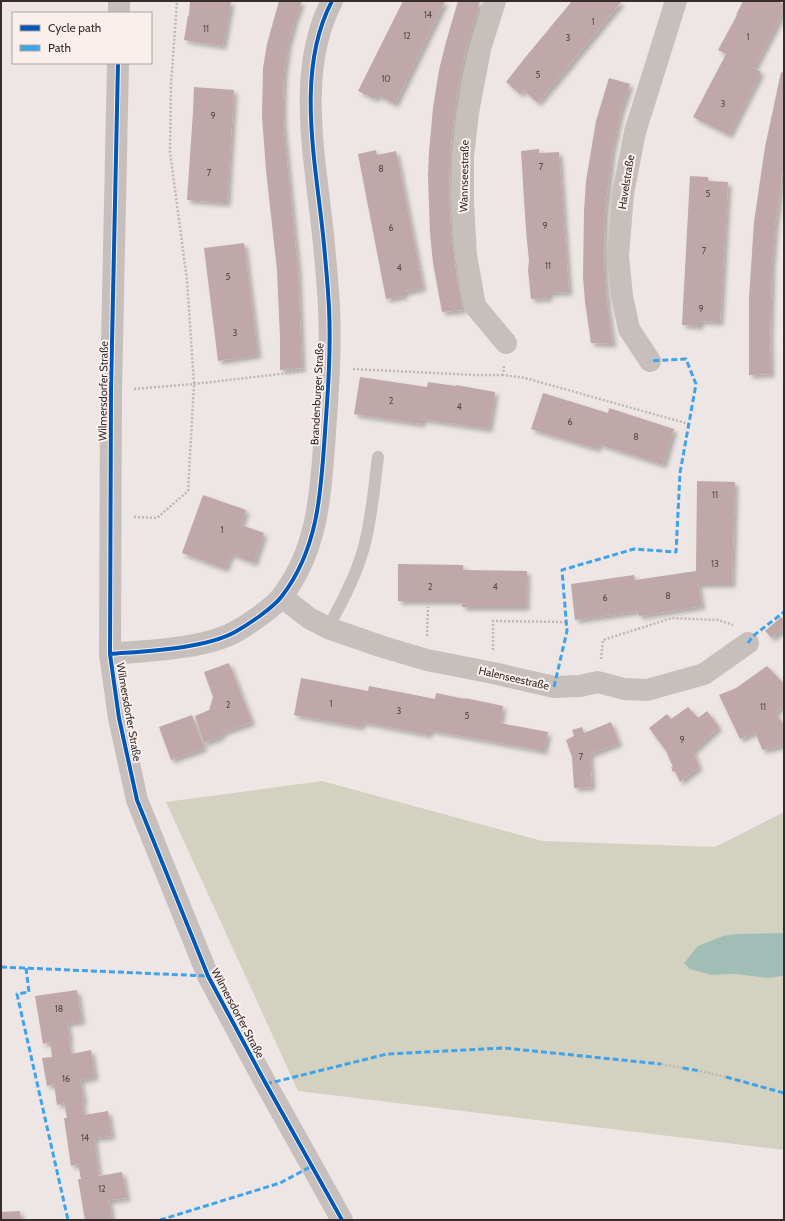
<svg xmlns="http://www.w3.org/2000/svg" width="785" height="1221" viewBox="0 0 785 1221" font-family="Cabin,sans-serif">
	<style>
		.green { fill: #d3d1bf }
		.water { fill: #a1beb6 }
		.building { fill: #c0a8a8; filter: url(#shadow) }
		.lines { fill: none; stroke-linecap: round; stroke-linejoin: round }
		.path { stroke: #bfb7b5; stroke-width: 2.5; stroke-dasharray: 2 2; stroke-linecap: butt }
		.service { stroke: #c7bfbc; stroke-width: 12 }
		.minor { stroke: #c7bfbc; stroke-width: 22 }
		.tertiary { stroke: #c7bfbc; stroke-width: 22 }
		.quiet { stroke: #3fa3eb; stroke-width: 3; stroke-dasharray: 6 3; stroke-linecap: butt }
		.cycleway-casing { stroke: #f9f0ec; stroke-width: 6 }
		.cycleway { stroke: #0057b8; stroke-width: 4 }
		.labels { text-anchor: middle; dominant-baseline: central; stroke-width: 4; stroke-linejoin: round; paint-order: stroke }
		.number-label { font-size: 9px; fill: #5a4a4a }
		.street-label { font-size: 11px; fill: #382b2b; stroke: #f9f0ec }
	</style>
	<defs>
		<filter id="shadow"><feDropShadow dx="3.5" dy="3.5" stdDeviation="2" flood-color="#0004"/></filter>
	</defs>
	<rect width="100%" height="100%" fill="#ede6e4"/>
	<!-- green -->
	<path class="green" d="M 322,781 L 542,841 L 715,847 L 784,812 L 784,934 L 737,934 L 712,975 L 734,974 L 768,978 L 784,976 L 784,1150 L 298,1091 L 166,802 Z"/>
	<!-- water -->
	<path class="water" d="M 781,933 L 784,934 L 784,976 L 768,978 L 734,974 L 712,975 L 690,969 L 684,963 L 698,946 L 723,936 L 737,934 Z"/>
	<!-- building -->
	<path class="building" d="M 190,1 L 231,1 L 223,46 L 184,40 L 188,15 L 189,16 Z
		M 279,1 L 302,1 L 296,16 L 288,44 L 284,73 L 283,100 L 283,122 L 298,270 L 302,368 L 280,370 L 280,338 L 277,270 L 266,170 L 262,116 L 263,68 L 267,44 Z
		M 403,1 L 445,1 L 395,104 L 377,95 L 375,99 L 358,91 Z
		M 458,1 L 480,1 L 466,50 L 460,76 L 454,114 L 450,155 L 449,191 L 451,232 L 457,279 L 463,310 L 442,312 L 433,263 L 430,233 L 428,176 L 429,152 L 433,108 L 439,70 L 446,42 Z
		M 572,1 L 622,1 L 538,103 L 523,90 L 520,94 L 506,82 L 524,59 Z
		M 743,1 L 778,1 L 784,4 L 784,10 L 754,68 L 761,72 L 729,135 L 693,117 L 726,54 L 718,50 L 737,15 L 736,15 Z
		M 781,72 L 784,73 L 784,162 L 775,226 L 772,263 L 770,337 L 771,374 L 749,375 L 749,298 L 754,222 L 765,147 Z
		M 609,78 L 630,84 L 621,110 L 612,151 L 605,213 L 604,247 L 605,279 L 608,310 L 613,344 L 591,343 L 585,302 L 583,277 L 584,211 L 586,181 L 596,121 Z
		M 194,87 L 234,90 L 227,203 L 187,200 L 193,112 Z
		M 539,149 L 539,153 L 559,152 L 569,292 L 549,293 L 549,298 L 531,299 L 528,270 L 529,261 L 526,230 L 521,151 Z
		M 376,150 L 377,155 L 396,151 L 423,288 L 404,292 L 404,296 L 386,299 L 358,154 Z
		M 690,176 L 708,177 L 708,181 L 728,182 L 720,322 L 700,321 L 700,326 L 682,325 Z
		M 244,243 L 258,355 L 218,361 L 204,248 Z
		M 360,377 L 427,387 L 428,382 L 456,386 L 456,385 L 495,392 L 489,429 L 422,419 L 422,424 L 354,414 Z
		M 543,393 L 608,413 L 609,408 L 674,429 L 663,465 L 598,444 L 597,449 L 531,429 Z
		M 697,481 L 735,482 L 732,584 L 698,584 L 702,606 L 639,616 L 638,611 L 575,620 L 571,584 L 634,575 L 635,580 L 696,571 Z
		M 203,495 L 246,510 L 241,525 L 264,533 L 254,563 L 231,554 L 225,569 L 182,553 Z
		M 398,564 L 463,565 L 463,570 L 527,571 L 526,607 L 462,607 L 462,601 L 398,601 Z
		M 781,617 L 784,620 L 784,628 L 772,638 L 765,631 Z
		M 229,663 L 252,722 L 221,733 L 222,736 L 204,743 L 195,716 L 209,710 L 213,697 L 204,672 Z
		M 767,666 L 784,684 L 784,705 L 775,713 L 784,725 L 784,745 L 764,750 L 762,749 L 755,732 L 740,739 L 719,695 L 736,688 Z
		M 301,678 L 368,691 L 369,686 L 435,699 L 436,693 L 465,699 L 465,698 L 503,706 L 500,723 L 548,732 L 544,751 L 429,730 L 429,735 L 362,722 L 361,727 L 294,715 Z
		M 688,707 L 698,718 L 707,711 L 719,727 L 693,751 L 699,767 L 680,782 L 675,771 L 673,772 L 671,767 L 673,767 L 666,751 L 649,728 L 667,714 L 671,719 Z
		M 192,715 L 204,748 L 171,760 L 159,727 Z
		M 611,722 L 619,743 L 590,754 L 592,787 L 574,788 L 572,757 L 566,740 L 574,736 L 572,730 L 582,727 L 584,733 Z
		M 77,990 L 82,1021 L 67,1023 L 70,1039 L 68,1039 L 71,1054 L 91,1050 L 95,1077 L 80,1080 L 84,1100 L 82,1101 L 84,1115 L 108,1111 L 112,1136 L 94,1138 L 99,1176 L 122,1172 L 127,1198 L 109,1200 L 112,1220 L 85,1220 L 78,1179 L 81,1179 L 78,1164 L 71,1166 L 64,1118 L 67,1118 L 64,1103 L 57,1105 L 54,1084 L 47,1086 L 42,1058 L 52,1057 L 50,1042 L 43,1044 L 35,996 Z
		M 20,1211 L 21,1220 L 1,1220 L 1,1212 Z"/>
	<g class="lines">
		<!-- path -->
		<path class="path" d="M 504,366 L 503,375 L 525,378 L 689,424
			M 353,369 L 475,375 L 503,375
			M 134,389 L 194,384 L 306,371
			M 134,517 L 157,518 L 188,491 L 194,384 L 187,280 L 170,152 L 171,85 L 177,1
			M 427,636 L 428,607
			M 493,650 L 493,621 L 566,622
			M 601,659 L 603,640 L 672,618 L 718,620 L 733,625
			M 661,1064 L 683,1068
			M 700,1071 L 726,1077"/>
		<!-- service -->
		<path class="service" d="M 328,628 C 342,602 356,576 364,547 C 372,518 374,487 378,457"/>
		<!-- minor -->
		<path class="minor" d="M 495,1 L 480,49 L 468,113 L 463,156 L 463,202 L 466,255 L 475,306 L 506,343
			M 650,361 L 629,329 L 622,296 L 618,256 L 623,194 L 635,132 L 676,1
			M 282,597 L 309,618 L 328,628 L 383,647 L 427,660 L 493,673 L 554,687 L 580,686 L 598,682 L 624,689 L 647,690 L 704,674 L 748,643
			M 110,654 C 146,651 204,649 235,632 C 249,624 273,608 282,596 C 319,548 321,490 325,432 C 328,391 331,349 329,308 C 328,287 326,266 324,245 C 317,167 294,73 332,1"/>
		<!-- tertiary -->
		<path class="tertiary" d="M 119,13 L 119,1
			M 118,63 L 111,390 L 110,654 L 119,718 L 137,800 L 208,976 L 266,1084 L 342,1220"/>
		<!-- quiet -->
		<path class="quiet" d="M 748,643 L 753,636 L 784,612
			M 554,687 L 567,631 L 562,570 L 634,549 L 676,552 L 680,473 L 696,384 L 686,359 L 650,361
			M 1,967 L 208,976
			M 26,968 L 29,992 L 17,994 L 68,1220
			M 683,1068 L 700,1071
			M 726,1077 L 784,1093
			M 266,1084 L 387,1054 L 504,1048 L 661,1064
			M 160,1220 L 280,1183 L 312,1166"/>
		<!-- cycleway casing -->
		<g class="cycleway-casing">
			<path id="cycleway" d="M 118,63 L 111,390 L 110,654 L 119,718 L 137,800 L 208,976 L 266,1084 L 342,1220
				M 110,654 C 146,651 204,649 235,632 C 249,624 273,608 282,596 C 319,548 321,490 325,432 C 328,391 331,349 329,308 C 328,287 326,266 324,245 C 317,167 294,73 332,1"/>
		</g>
		<!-- cycleway -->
		<use href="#cycleway" class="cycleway"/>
	</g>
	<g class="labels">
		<!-- number labels -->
		<g class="number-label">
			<text x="428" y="14">14</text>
			<text x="593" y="21">1</text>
			<text x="206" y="28">11</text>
			<text x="407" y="35">12</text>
			<text x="748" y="36">1</text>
			<text x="568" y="37">3</text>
			<text x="538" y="74">5</text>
			<text x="386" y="78">10</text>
			<text x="723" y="103">3</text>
			<text x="213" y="115">9</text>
			<text x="541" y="166">7</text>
			<text x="381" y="168">8</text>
			<text x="209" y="172">7</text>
			<text x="708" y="193">5</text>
			<text x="545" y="225">9</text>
			<text x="391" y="227">6</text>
			<text x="704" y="250">7</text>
			<text x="548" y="265">11</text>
			<text x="399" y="267">4</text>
			<text x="228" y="276">5</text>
			<text x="701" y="308">9</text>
			<text x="235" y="332">3</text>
			<text x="391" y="400">2</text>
			<text x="459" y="406">4</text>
			<text x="570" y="421">6</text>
			<text x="636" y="436">8</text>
			<text x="715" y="494">11</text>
			<text x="222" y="529">1</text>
			<text x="715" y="563">13</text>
			<text x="430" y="586">2</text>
			<text x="495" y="586">4</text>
			<text x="668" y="595">8</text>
			<text x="605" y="597">6</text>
			<text x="331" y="703">1</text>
			<text x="228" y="704">2</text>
			<text x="763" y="706">11</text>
			<text x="399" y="710">3</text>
			<text x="467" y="715">5</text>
			<text x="682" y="739">9</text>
			<text x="581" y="756">7</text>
			<text x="59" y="1008">18</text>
			<text x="66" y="1078">16</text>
			<text x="85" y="1137">14</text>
			<text x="102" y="1188">12</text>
		</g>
		<!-- street labels -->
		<g class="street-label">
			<text transform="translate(464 176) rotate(-89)">Wannseestraße</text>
			<text transform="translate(626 182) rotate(-81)">Havelstraße</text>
			<text transform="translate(103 391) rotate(-89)">Wilmersdorfer Straße</text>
			<text transform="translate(317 394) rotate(-87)">Brandenburger Straße</text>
			<text transform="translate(514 678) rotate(13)">Halenseestraße</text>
			<text transform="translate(129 712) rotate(80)">Wilmersdorfer Straße</text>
			<text transform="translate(238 1013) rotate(62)">Wilmersdorfer Straße</text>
		</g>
	</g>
	<!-- border -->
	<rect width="785" height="1221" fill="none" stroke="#382b2b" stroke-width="4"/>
	<!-- legend -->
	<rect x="12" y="12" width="140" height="52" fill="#f9f0ec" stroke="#aca19f"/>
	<rect x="20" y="25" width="20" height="6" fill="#0057b8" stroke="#aca19f"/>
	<text x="48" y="32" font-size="12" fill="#382b2b">Cycle path</text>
	<rect x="20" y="45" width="20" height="6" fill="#3fa3eb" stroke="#aca19f"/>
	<text x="48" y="52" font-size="12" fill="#382b2b">Path</text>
</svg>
